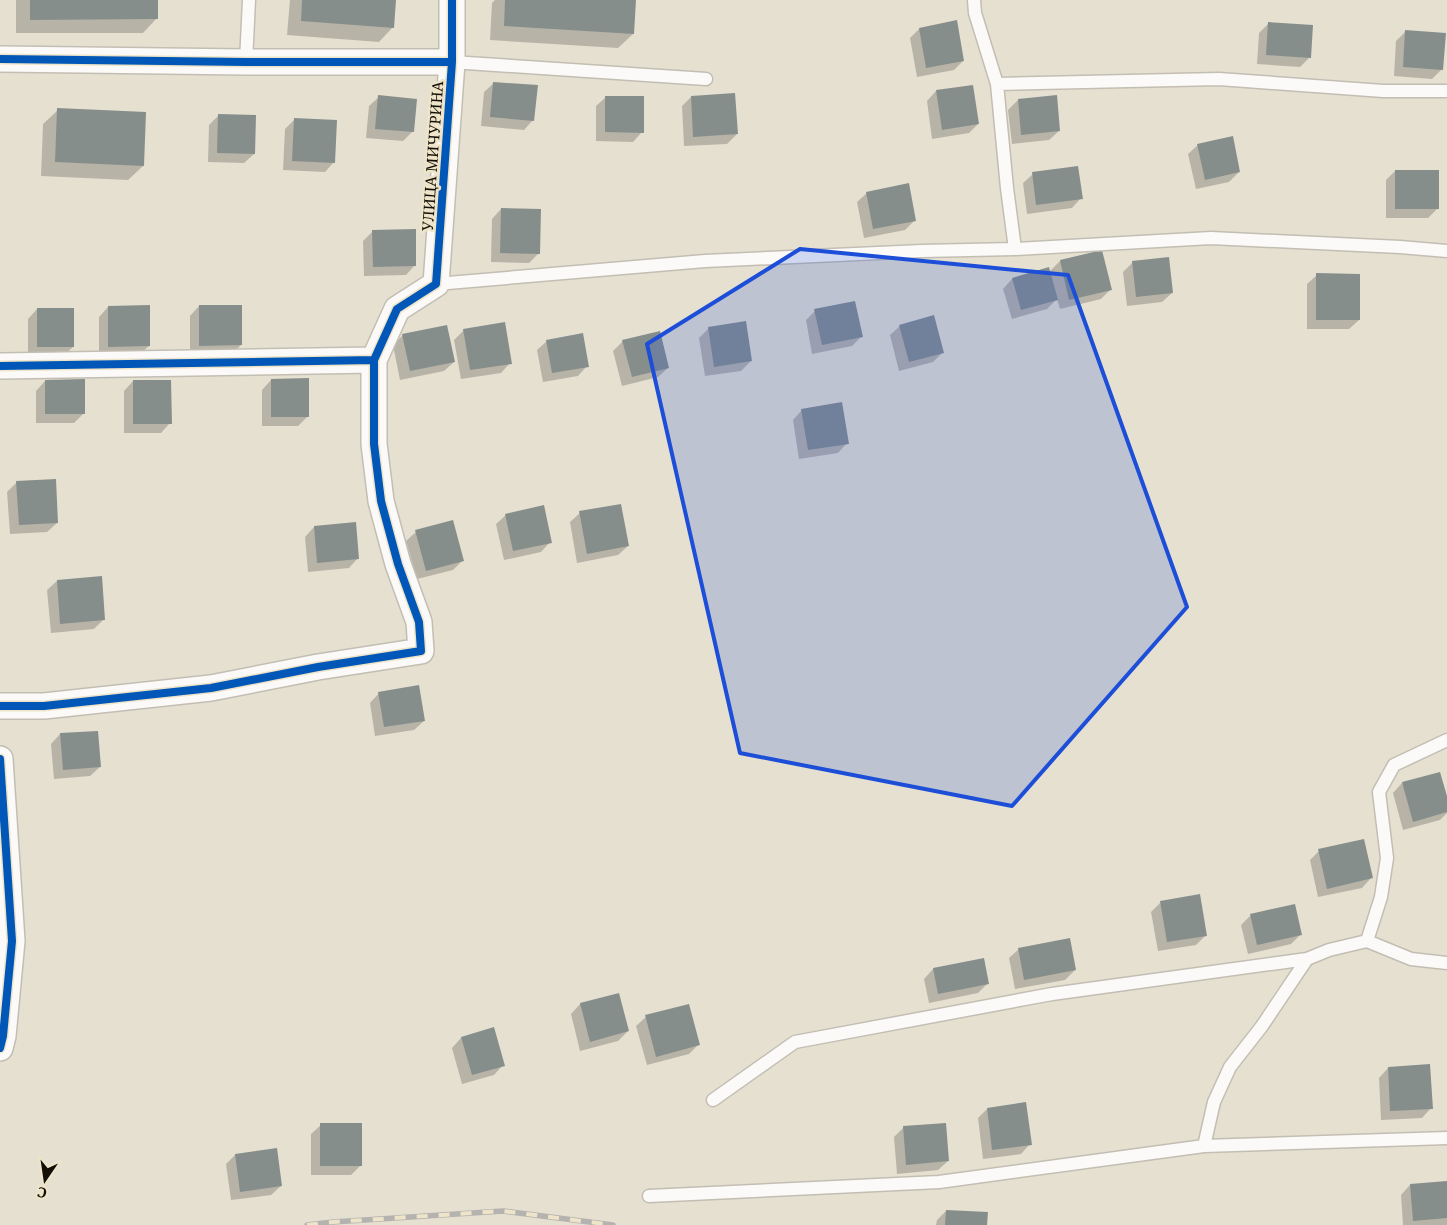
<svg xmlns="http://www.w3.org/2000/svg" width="1447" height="1225" viewBox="0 0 1447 1225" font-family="'Noto Serif',serif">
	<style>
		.shadow { fill: #0003 }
		.building { fill: #868e8c }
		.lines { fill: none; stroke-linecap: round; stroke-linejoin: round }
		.service-casing { stroke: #c3beb3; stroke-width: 15 }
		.minor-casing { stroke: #c3beb3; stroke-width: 28 }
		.service { stroke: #fbfaf8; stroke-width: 12 }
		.minor { stroke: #fbfaf8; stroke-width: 25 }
		.rail-casing { stroke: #b5b3af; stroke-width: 5.5 }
		.rail { stroke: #eee4c9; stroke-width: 4; stroke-dasharray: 11; stroke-linecap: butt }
		.cycleway-casing { stroke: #eee4c9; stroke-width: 11 }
		.cycleway { stroke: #0057b8; stroke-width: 8 }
		.marked { fill: #1d4ed8; fill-opacity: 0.2; stroke: #1d4ed8; stroke-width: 4; stroke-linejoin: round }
		.labels { text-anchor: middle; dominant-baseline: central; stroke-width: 5; stroke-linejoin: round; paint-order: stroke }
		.street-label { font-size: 15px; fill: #130f06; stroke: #eee4c9 }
	</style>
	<rect width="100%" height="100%" fill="#e6e0d1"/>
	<!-- shadow -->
	<path class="shadow" d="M 16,0 L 157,0 L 157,18 L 143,33 L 16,33 Z
		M 290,0 L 395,0 L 393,27 L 379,42 L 287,35 Z
		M 495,0 L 634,0 L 633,34 L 618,48 L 490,40 L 492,3 Z
		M 1269,23 L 1310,57 L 1300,67 L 1257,64 L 1259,33 Z
		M 919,29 L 963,61 L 954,70 L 917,77 L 910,38 Z
		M 1406,31 L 1442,69 L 1432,79 L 1394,76 L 1396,41 Z
		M 494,83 L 533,120 L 524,130 L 481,126 L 484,92 Z
		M 936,91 L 978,124 L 969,133 L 932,139 L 927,101 Z
		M 379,97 L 413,131 L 403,141 L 366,138 L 369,106 Z
		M 606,97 L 642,132 L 633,142 L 596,141 L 596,106 Z
		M 691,97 L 737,134 L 727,144 L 684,146 L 682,106 Z
		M 1055,97 L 1059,131 L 1049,140 L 1012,144 L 1008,110 L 1018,100 Z
		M 58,110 L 143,166 L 128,180 L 41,176 L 43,124 Z
		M 219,115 L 254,154 L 244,163 L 208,162 L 209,125 Z
		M 294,120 L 334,162 L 325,172 L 283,170 L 285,129 Z
		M 1198,145 L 1239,172 L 1229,182 L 1196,189 L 1188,154 Z
		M 1395,171 L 1438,208 L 1428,218 L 1386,218 L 1386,180 Z
		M 1033,174 L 1081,198 L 1072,208 L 1027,214 L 1023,183 Z
		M 867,193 L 914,221 L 905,230 L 864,238 L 857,202 Z
		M 501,209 L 538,254 L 529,263 L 491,262 L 492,219 Z
		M 373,231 L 415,265 L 406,275 L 364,276 L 363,241 Z
		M 1060,261 L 1111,289 L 1101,299 L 1060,309 L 1057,299 L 1047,309 L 1012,319 L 1003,289 L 1012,279 L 1048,269 L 1049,272 Z
		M 1133,262 L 1172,293 L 1162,302 L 1127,306 L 1123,272 Z
		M 1317,275 L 1359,320 L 1349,329 L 1307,329 L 1307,284 Z
		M 199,306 L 241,345 L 232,354 L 190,355 L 190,316 Z
		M 108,307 L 149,346 L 139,355 L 99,356 L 99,317 Z
		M 37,309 L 73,347 L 63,356 L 28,356 L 28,319 Z
		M 815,311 L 861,337 L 852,346 L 812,354 L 806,320 Z
		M 900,326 L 943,352 L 933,362 L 899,371 L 890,335 Z
		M 709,328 L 751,361 L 741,371 L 705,376 L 699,338 Z
		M 464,330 L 510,363 L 501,373 L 461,379 L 454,340 Z
		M 403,335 L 454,362 L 444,371 L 400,380 L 393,345 Z
		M 547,341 L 587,366 L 578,376 L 543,382 L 537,350 Z
		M 623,341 L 668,368 L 658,377 L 622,386 L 613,351 Z
		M 271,380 L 308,416 L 298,426 L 262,426 L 262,390 Z
		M 45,381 L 84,413 L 74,423 L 36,423 L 36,391 Z
		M 133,381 L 170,423 L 161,433 L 124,433 L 124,391 Z
		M 802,410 L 847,443 L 838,453 L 799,459 L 793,420 Z
		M 17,482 L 57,523 L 47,532 L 10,534 L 7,492 Z
		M 580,513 L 628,546 L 618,555 L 577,563 L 570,522 Z
		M 506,515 L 550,542 L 541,552 L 504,560 L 496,524 Z
		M 314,527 L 358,558 L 349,568 L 308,572 L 305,537 Z
		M 416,532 L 463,560 L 453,570 L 417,579 L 406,541 Z
		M 101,578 L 104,619 L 94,629 L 51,633 L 47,590 L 57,581 Z
		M 379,693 L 424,721 L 414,730 L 375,736 L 370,703 Z
		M 60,734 L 100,767 L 90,776 L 54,779 L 51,744 Z
		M 1402,783 L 1447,801 L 1447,813 L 1440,820 L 1403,830 L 1393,793 Z
		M 1319,851 L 1371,878 L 1362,888 L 1318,897 L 1310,860 Z
		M 1161,902 L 1206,935 L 1196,945 L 1158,951 L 1151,912 Z
		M 1251,915 L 1300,935 L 1291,944 L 1248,954 L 1241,925 Z
		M 1019,949 L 1075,970 L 1065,980 L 1015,989 L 1009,958 Z
		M 933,969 L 988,983 L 978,993 L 929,1003 L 924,979 Z
		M 618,994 L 628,1031 L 618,1041 L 580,1051 L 571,1014 L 580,1004 Z
		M 646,1017 L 699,1044 L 689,1054 L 647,1065 L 636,1026 Z
		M 493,1029 L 503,1065 L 494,1075 L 462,1084 L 452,1048 L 461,1038 Z
		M 1388,1068 L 1431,1108 L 1422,1118 L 1381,1120 L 1379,1078 Z
		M 987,1109 L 1030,1144 L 1021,1154 L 983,1159 L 978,1118 Z
		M 321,1125 L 361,1165 L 351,1175 L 311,1175 L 311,1134 Z
		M 904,1127 L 948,1161 L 938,1170 L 897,1174 L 894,1137 Z
		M 276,1149 L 281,1186 L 271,1195 L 231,1200 L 226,1164 L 235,1155 Z
		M 1447,1182 L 1447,1225 L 1403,1225 L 1401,1195 L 1410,1185 Z
		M 946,1211 L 986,1225 L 936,1225 L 937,1220 Z"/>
	<!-- building -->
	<path class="building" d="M 30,0 L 158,0 L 158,19 L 30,20 Z
		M 302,0 L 396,0 L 394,28 L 301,21 Z
		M 505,0 L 636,0 L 634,34 L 504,26 Z
		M 957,20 L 964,61 L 926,68 L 919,28 Z
		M 1268,22 L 1313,25 L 1311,58 L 1266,55 Z
		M 1405,30 L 1446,33 L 1443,70 L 1403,67 Z
		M 493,82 L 538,85 L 534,121 L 490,117 Z
		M 973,85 L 979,124 L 942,130 L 936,90 Z
		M 735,93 L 738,134 L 693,137 L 691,96 Z
		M 378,95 L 417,99 L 414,132 L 375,129 Z
		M 1057,95 L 1060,131 L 1021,135 L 1018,99 Z
		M 605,96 L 644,96 L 644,133 L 605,132 Z
		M 57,108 L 146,112 L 144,166 L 55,162 Z
		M 218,114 L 256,115 L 255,154 L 217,153 Z
		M 294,118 L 337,120 L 335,163 L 292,161 Z
		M 1233,136 L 1240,172 L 1205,180 L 1197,144 Z
		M 1078,166 L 1083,199 L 1036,205 L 1032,172 Z
		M 1395,170 L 1439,170 L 1439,209 L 1395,209 Z
		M 909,183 L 916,221 L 873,229 L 866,192 Z
		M 501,208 L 541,209 L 540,254 L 500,253 Z
		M 416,229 L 416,266 L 373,267 L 372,230 Z
		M 1102,250 L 1112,290 L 1069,300 L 1060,260 Z
		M 1169,257 L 1173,293 L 1136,297 L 1132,261 Z
		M 1049,267 L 1058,300 L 1021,310 L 1012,278 Z
		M 1316,273 L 1360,274 L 1360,320 L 1316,320 Z
		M 855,301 L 863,337 L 822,345 L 814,309 Z
		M 150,305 L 150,346 L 108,347 L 108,306 Z
		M 199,305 L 242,305 L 242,345 L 199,346 Z
		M 37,308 L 74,308 L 74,347 L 37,347 Z
		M 934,315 L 944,353 L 909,362 L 899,325 Z
		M 746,321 L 752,361 L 714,367 L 708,327 Z
		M 505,322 L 512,364 L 470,370 L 463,329 Z
		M 447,325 L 455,362 L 410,371 L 402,334 Z
		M 660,331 L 669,368 L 632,377 L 622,340 Z
		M 583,333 L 589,367 L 552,373 L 546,340 Z
		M 309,378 L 309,417 L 271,417 L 271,379 Z
		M 85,379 L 85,414 L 45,414 L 45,380 Z
		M 133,380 L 171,380 L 172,424 L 133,424 Z
		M 842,402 L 849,444 L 808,450 L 801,409 Z
		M 56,479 L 58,523 L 19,525 L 16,481 Z
		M 621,504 L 629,546 L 587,554 L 579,511 Z
		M 544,505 L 552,543 L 513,551 L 505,514 Z
		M 453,520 L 464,561 L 426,571 L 415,530 Z
		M 356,522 L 359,559 L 317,563 L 314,526 Z
		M 102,576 L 105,620 L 60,624 L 57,580 Z
		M 419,685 L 425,721 L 384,727 L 378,692 Z
		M 98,731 L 101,767 L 63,770 L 60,733 Z
		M 1440,772 L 1447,796 L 1447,812 L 1413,822 L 1402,782 Z
		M 1364,839 L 1373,878 L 1327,889 L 1318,849 Z
		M 1200,894 L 1207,936 L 1167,942 L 1160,901 Z
		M 1295,904 L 1302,935 L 1257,945 L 1250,914 Z
		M 1070,938 L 1076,970 L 1024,980 L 1018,948 Z
		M 984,958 L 989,984 L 938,994 L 933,968 Z
		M 619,993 L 629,1031 L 590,1042 L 580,1003 Z
		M 689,1004 L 700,1045 L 656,1057 L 645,1015 Z
		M 494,1027 L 505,1066 L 472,1075 L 461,1037 Z
		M 1430,1064 L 1433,1109 L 1390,1111 L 1388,1067 Z
		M 1026,1102 L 1032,1145 L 992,1150 L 987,1108 Z
		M 320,1123 L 362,1123 L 362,1166 L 320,1166 Z
		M 946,1123 L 949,1161 L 906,1165 L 903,1126 Z
		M 277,1148 L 282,1186 L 240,1192 L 235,1154 Z
		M 1447,1181 L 1447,1218 L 1413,1221 L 1410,1184 Z
		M 946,1210 L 988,1212 L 987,1225 L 945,1225 Z"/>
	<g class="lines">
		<!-- service casing -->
		<g class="service-casing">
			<path id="service" d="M 974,0 L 975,13 L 997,84 L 1007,188 L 1015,249
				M 246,62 L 249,0
				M 452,62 L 706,79
				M 997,84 L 1219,79 L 1383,91 L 1447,91
				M 436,284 L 705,261 L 922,251 L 1015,249 L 1211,238 L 1400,247 L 1447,251
				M 1367,941 L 1381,897 L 1387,858 L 1379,792 L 1394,765 L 1447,740
				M 713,1100 L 795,1042 L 1052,994 L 1307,959
				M 1204,1146 L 1214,1102 L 1230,1067 L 1262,1026 L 1307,959 L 1329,950 L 1367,941 L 1411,959 L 1447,963
				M 649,1196 L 939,1182 L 1204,1146 L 1447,1138"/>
		</g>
		<!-- minor casing -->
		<g class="minor-casing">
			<path id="minor" d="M 0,59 L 246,62 L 452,62
				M 0,366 L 374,360
				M 0,706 L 44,706 L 211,688 L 318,667 L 421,651 L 419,622 L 398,564 L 381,501 L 374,444 L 374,360 L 397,309 L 436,284 L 452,62 L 452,0
				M 0,759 L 12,941 L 3,1036 L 0,1048"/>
		</g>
		<!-- service -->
		<use href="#service" class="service"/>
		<!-- minor -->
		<use href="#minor" class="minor"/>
		<!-- rail casing -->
		<g class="rail-casing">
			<path id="rail" d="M 307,1225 L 333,1222 L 503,1211 L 613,1225"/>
		</g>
		<!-- rail -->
		<use href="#rail" class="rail"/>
		<!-- cycleway casing -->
		<g class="cycleway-casing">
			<path id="cycleway" d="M 0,59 L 246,62 L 452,62
				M 0,366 L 374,360
				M 0,706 L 44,706 L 211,688 L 318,667 L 421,651 L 419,622 L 398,564 L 381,501 L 374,444 L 374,360 L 397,309 L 436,284 L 452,62 L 452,0
				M 0,759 L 12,941 L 3,1036 L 0,1048"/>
		</g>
		<!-- cycleway -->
		<use href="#cycleway" class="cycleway"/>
	</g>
	<!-- marked area -->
	<path class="marked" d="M 800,249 L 1068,275 L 1187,607 L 1012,806 L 740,753 L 647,344 Z"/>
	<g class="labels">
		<!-- street labels -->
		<g class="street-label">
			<text transform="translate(432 156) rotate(-86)">УЛИЦА МИЧУРИНА</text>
		</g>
	</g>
	<!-- north arrow -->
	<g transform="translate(45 1180) rotate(193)" stroke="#eee4c9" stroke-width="4" paint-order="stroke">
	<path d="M0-4L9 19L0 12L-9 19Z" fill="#130f06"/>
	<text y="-8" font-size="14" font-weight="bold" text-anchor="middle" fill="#130f06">С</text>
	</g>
</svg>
